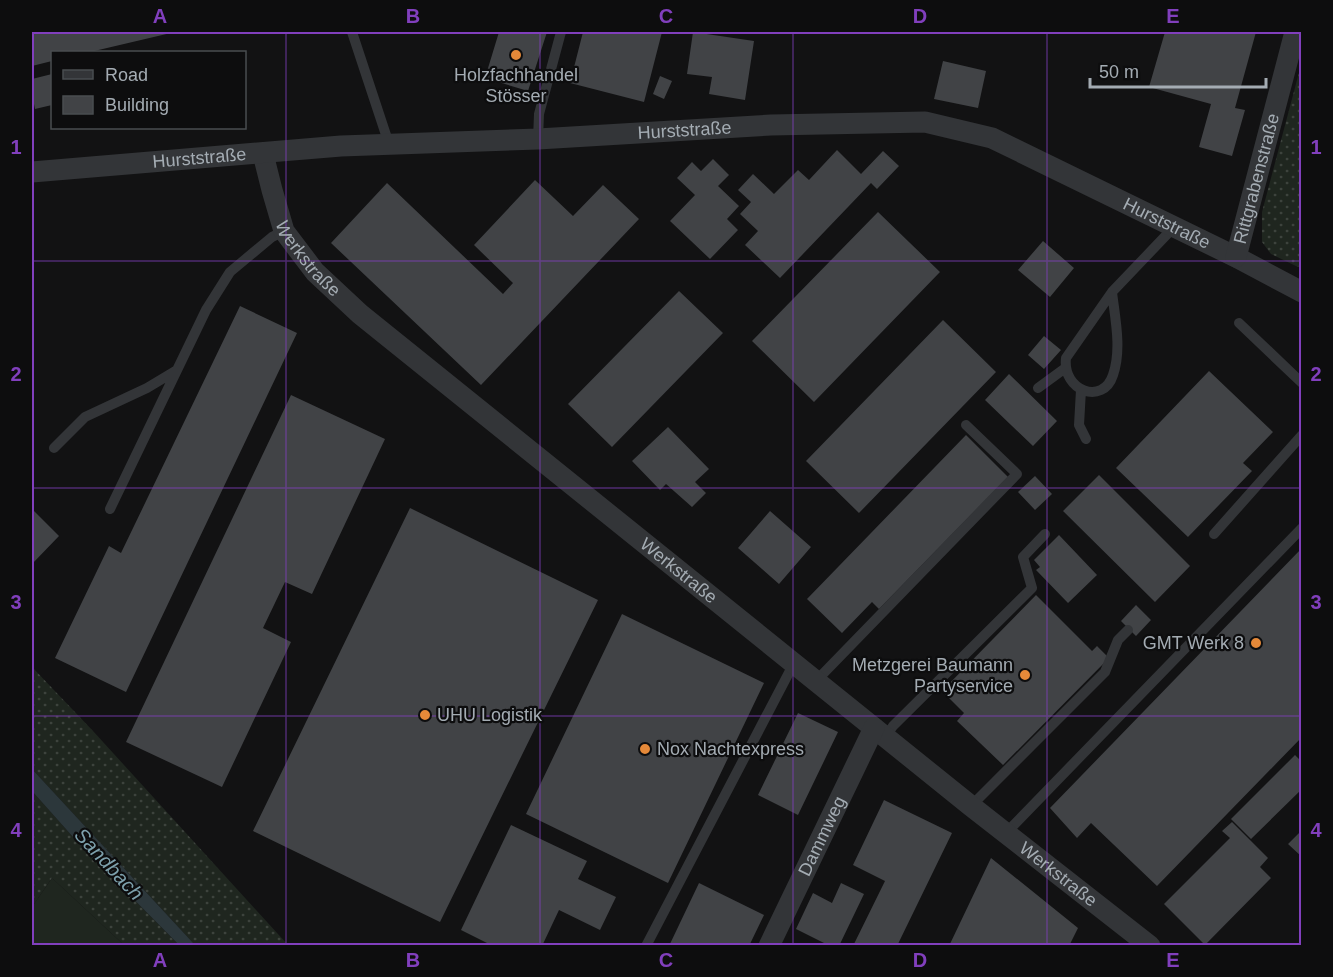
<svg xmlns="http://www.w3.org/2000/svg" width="1333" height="977" viewBox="0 0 1333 977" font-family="Helvetica,sans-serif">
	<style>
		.grass { fill: url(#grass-dots) }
		.pitch { fill: #1f261f }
		.water { fill: #2c373b }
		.building { fill: #414346 }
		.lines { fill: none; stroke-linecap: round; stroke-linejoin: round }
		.service { stroke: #333538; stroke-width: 10 }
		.minor { stroke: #333538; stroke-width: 21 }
		.grid { fill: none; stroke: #813fbd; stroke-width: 1.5; stroke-opacity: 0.55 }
		.poi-dot { fill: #e58939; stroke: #0d0d0e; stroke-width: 2 }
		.labels { text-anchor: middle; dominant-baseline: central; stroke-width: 4.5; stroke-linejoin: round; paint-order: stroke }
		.poi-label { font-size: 18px; fill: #a4acb3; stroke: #0d0d0e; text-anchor: end }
		.street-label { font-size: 18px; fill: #a4acb3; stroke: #0d0d0e }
		.water-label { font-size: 20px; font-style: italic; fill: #7da0ac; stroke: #0d0d0e }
		.neatline { fill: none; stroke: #813fbd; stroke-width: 2 }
		.grid-label { font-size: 20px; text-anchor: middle; font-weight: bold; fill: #813fbd }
	</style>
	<defs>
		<pattern id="grass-dots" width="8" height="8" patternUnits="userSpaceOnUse" patternTransform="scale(1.5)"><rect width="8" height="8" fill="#1f261f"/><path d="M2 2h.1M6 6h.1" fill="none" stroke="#3d433d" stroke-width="1.8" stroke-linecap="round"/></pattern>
	</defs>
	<rect width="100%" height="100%" fill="#121213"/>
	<!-- grass -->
	<path class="grass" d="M 1301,65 L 1302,263 L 1298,267 L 1271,254 L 1262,242 L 1262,212 Z
		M 32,667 L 93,731 L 288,945 L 195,945 L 32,769 Z
		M 32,791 L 81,846 L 179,945 L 124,945 L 52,878 L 32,907 Z"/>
	<!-- pitch -->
	<path class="pitch" d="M 52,878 L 124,945 L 32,945 L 32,907 Z"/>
	<!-- water -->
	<path class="water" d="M 32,769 L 195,945 L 179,945 L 81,846 L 32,791 Z"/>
	<!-- building -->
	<path class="building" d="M 32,32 L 175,32 L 90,52 L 52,52 L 52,61 L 32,66 Z
		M 499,32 L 547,32 L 528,91 L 485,78 Z
		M 583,32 L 662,32 L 644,102 L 570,83 Z
		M 693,32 L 754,41 L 745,100 L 709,94 L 712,77 L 687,74 Z
		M 1165,32 L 1256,32 L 1235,108 L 1245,110 L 1232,156 L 1199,147 L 1211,104 L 1149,87 Z
		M 943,61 L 986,71 L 978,108 L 934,99 Z
		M 52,74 L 52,105 L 35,109 L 32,94 L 32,79 Z
		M 660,76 L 672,81 L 664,99 L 653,94 Z
		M 837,150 L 861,174 L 883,151 L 899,166 L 877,189 L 871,183 L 780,278 L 745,245 L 758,231 L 740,214 L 751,202 L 738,190 L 753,174 L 774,194 L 798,170 L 809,180 Z
		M 713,159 L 729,175 L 718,186 L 739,206 L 727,219 L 738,230 L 710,259 L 670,221 L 695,195 L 677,178 L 692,162 L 701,171 Z
		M 535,180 L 573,216 L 603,185 L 639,219 L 481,385 L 331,243 L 387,183 L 503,294 L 513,283 L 474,245 Z
		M 878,212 L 940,272 L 814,402 L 752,341 Z
		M 1043,241 L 1074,268 L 1050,297 L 1018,270 Z
		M 679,291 L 723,333 L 612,447 L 568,404 Z
		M 240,306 L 297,333 L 126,692 L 55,658 L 109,546 L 121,553 Z
		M 943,320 L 996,372 L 859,513 L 806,461 Z
		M 1044,336 L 1061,350 L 1044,369 L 1028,355 Z
		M 1209,371 L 1273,432 L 1243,463 L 1252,471 L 1188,537 L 1116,468 Z
		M 1009,374 L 1057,421 L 1033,446 L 985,400 Z
		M 291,395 L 385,439 L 312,594 L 285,582 L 263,628 L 291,642 L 222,787 L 126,742 Z
		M 668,427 L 709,469 L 695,482 L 706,493 L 692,507 L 666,484 L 660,490 L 632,461 Z
		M 966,435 L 1008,477 L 879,609 L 872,602 L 842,633 L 807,599 Z
		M 1099,475 L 1190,566 L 1155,602 L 1063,511 Z
		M 1035,476 L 1052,494 L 1035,510 L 1018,492 Z
		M 410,508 L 598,600 L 440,922 L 253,831 Z
		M 32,509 L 59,536 L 32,564 Z
		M 770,511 L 811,547 L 779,584 L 738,548 Z
		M 1059,535 L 1097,575 L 1068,603 L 1036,570 L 1040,567 L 1034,560 Z
		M 1302,548 L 1302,737 L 1157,886 L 1091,823 L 1077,838 L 1050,808 Z
		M 1036,595 L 1092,651 L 1097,646 L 1109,658 L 1003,765 L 957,721 L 964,713 L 942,691 Z
		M 1136,605 L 1151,620 L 1136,636 L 1121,621 Z
		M 622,614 L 764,683 L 668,883 L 526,814 Z
		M 798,713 L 838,732 L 798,815 L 758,795 Z
		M 1295,755 L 1302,762 L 1302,789 L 1251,839 L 1231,819 Z
		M 884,800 L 952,833 L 897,946 L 853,946 L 885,881 L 853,865 Z
		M 1232,822 L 1268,858 L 1260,867 L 1271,878 L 1205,945 L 1164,904 L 1230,838 L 1222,831 Z
		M 511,825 L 587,861 L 578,879 L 616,897 L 600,930 L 559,910 L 542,946 L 493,946 L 461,930 Z
		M 1302,830 L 1302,857 L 1288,844 Z
		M 991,858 L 1078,928 L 1069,946 L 949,946 Z
		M 699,883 L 764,915 L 749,946 L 669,946 Z
		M 841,883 L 864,894 L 839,946 L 830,946 L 796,929 L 813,893 L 832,903 Z"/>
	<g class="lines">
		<!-- service -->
		<path class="service" d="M 352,32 L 389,144
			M 538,139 L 539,114 L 561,32
			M 1112,292 C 1115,318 1122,349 1113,375 C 1103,406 1062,391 1066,358 L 1112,292 L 1174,227
			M 1239,323 L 1302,383
			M 1038,388 L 1064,369
			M 1081,390 L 1079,425 L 1086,439
			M 54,448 L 85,417 L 147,388 L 177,370
			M 110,509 L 206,310 L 230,272 L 272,237 L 284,231
			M 1214,534 L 1302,435
			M 816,681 L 1017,474 L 966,425
			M 886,736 L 893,726 L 1032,588 L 1023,557 L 1045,534
			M 971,806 L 1105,672 L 1118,640 L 1128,630
			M 1006,833 L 1302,528
			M 646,946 L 794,663"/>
		<!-- minor -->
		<g class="minor">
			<path id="s1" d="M 263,154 L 272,190 L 284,231 L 315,272 L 360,314 L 971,806 L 1150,946"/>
			<path id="s2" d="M 32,172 L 341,146 L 538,139 L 771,125 L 925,122 L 992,138 L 1236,257 L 1302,292"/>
			<path id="s3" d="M 1236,257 L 1295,32"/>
			<path id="s4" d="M 769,946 L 874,728"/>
		</g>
	</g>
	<!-- grid -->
	<path class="grid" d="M 286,32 L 286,946M 540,32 L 540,946M 793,32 L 793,946M 1047,32 L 1047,946M 32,261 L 1302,261M 32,488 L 1302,488M 32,716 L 1302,716"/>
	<!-- markers -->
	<g class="poi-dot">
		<circle cx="516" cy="55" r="6"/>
		<circle cx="1256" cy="643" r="6"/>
		<circle cx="1025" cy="675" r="6"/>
		<circle cx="425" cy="715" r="6"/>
		<circle cx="645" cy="749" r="6"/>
	</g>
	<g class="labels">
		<!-- poi labels -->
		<g class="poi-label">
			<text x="516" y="75" text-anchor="middle">Holzfachhandel<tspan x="516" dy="21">Stösser</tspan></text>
			<text x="1244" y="643">GMT Werk 8</text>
			<text x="1013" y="665">Metzgerei Baumann<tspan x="1013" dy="21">Partyservice</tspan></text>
			<text x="437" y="715" text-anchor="start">UHU Logistik</text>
			<text x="657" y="749" text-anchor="start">Nox Nachtexpress</text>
		</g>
		<!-- street labels -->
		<g class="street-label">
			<text stroke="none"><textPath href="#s2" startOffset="654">Hurststraße</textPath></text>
			<text stroke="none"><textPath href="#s2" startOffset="168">Hurststraße</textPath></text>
			<text stroke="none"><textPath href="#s3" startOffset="81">Rittgrabenstraße</textPath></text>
			<text stroke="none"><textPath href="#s2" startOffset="1158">Hurststraße</textPath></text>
			<text stroke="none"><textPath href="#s1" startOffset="116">Werkstraße</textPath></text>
			<text stroke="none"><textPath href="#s1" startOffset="602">Werkstraße</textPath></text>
			<text stroke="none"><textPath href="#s4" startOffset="122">Dammweg</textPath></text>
			<text stroke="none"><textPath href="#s1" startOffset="1088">Werkstraße</textPath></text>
		</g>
		<!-- water labels -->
		<g class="water-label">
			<text transform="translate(109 864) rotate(47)">Sandbach</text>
		</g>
	</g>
	<!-- border -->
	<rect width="1333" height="977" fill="none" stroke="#0d0d0e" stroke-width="66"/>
	<!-- legend -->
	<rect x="51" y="51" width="195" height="78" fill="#0d0d0e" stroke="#494d50" stroke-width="1.5"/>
	<rect x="63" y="70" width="30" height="9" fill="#333538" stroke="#494d50" stroke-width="1.5"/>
	<text x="105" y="81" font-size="18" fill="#a4acb3">Road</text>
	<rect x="63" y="96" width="30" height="18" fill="#414346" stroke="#494d50" stroke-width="1.5"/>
	<text x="105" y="111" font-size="18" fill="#a4acb3">Building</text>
	<!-- scale -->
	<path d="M1090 78v9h176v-9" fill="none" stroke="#a4acb3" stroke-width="3"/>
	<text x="1099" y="78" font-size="18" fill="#a4acb3" stroke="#0d0d0e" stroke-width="4.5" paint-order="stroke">50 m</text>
	<rect x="33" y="33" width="1267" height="911" class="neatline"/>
	<g class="grid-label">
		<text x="160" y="23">A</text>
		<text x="413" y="23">B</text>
		<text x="666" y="23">C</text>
		<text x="920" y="23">D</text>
		<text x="1173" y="23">E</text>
		<text x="16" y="154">1</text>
		<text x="1316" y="154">1</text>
		<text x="16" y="381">2</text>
		<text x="1316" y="381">2</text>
		<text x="16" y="609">3</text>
		<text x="1316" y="609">3</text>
		<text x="16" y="837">4</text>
		<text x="1316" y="837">4</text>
		<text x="160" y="967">A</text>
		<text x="413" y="967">B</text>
		<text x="666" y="967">C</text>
		<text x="920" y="967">D</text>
		<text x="1173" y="967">E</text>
	</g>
</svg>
